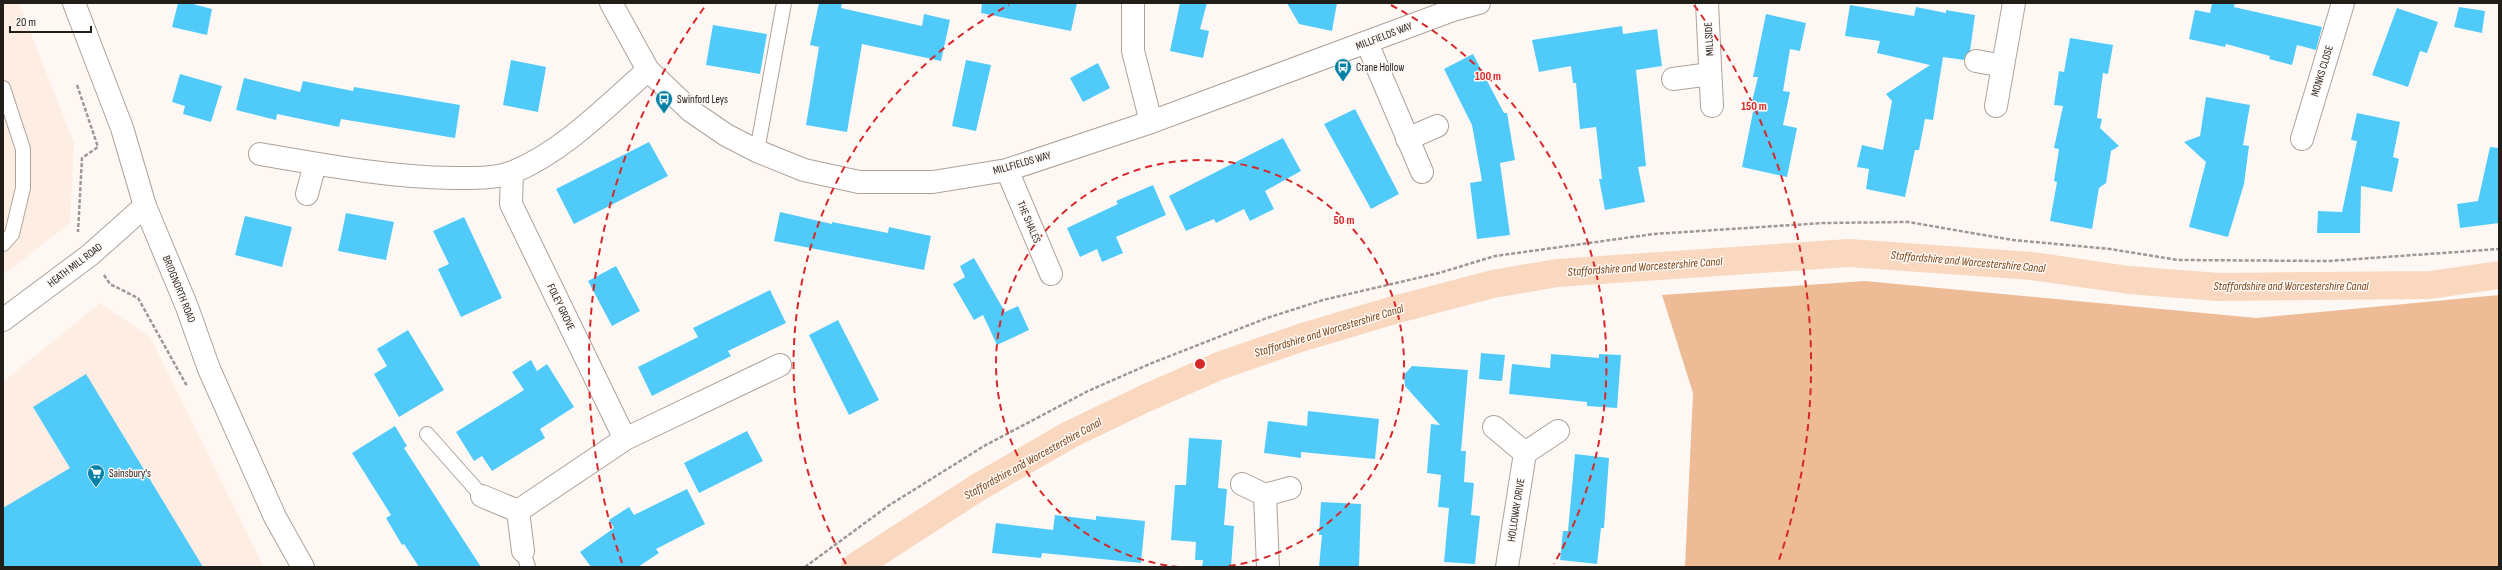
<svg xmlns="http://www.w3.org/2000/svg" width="2502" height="570" viewBox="0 0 2502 570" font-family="'Sofia Sans Condensed',sans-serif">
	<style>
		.built { fill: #fdede2 }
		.green { fill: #edbb96 }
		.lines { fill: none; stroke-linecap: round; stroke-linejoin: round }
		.canal { stroke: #fad8bf; stroke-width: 28 }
		.building { fill: #50cbf9 }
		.lane-casing { stroke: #aea299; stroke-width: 16 }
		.street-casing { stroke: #aea299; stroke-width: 24 }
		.secondary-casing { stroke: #aea299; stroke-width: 24 }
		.path { stroke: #9d9894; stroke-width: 2.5; stroke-dasharray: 4 2; stroke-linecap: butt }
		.lane { stroke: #fff; stroke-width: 14 }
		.street { stroke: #fff; stroke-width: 22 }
		.secondary { stroke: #fff; stroke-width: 22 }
		.ring { fill: none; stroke: #d62828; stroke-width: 2; stroke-dasharray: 7 5 }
		.labels { text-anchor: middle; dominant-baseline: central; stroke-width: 3; stroke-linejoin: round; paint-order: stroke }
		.street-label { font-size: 11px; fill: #211d19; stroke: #fef8f5 }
		.poi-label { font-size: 11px; fill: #211d19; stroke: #fef8f5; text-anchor: start }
		.water-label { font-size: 12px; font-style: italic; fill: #7a4517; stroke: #fef8f5 }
		.centre { fill: #d62828; stroke: #fef8f5; stroke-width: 2 }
		.ring-label { font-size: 12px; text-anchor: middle; font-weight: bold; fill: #d62828; stroke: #fef8f5; stroke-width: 3; stroke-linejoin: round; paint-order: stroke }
	</style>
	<rect width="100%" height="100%" fill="#fef8f5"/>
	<!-- built -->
	<path class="built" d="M 3,3 L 19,3 L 74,143 L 70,223 L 3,275 Z
		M 100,303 L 150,337 L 264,567 L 3,567 L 3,382 Z"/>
	<!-- green -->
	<path class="green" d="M 1865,281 L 2256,318 L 2499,295 L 2499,567 L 1685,567 L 1693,393 L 1662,295 Z"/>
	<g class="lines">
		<!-- canal -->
		<path class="canal" d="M 855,567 L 977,488 L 1069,435 L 1144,399 L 1219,366 L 1300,338 L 1394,310 L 1493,284 L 1557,273 L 1849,253 L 2032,266 L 2129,280 L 2218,287 L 2430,285 L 2499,275"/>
	</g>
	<!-- building -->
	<path class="building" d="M 178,3 L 189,3 L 212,9 L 207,35 L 172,27 Z
		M 819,3 L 842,3 L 841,8 L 922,26 L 924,14 L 950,20 L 941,61 L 862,44 L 847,132 L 806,125 L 819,47 L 810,45 Z
		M 982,3 L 1077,3 L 1071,31 L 981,13 Z
		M 1180,3 L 1207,3 L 1200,29 L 1209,31 L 1203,58 L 1170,51 Z
		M 1287,3 L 1337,3 L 1332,31 L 1299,24 Z
		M 2212,3 L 2235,3 L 2234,7 L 2322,27 L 2316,50 L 2297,45 L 2292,65 L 2269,59 L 2270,56 L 2226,44 L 2225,47 L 2189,39 L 2195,10 L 2210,13 Z
		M 1850,5 L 1914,16 L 1916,7 L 1946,13 L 1946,10 L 1975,15 L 1970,51 L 1964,60 L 1943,57 L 1933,120 L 1925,119 L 1919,150 L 1915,150 L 1905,197 L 1866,189 L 1869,169 L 1857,167 L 1862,145 L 1883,150 L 1892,101 L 1886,94 L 1930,65 L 1877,53 L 1880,41 L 1845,36 Z
		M 2459,7 L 2485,11 L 2482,33 L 2454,27 Z
		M 2397,8 L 2438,22 L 2427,53 L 2420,51 L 2408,87 L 2372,75 Z
		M 1766,14 L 1806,23 L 1800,51 L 1790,49 L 1783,91 L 1790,92 L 1783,125 L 1797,128 L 1787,177 L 1742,167 L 1754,107 L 1751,106 L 1758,77 L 1753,77 Z
		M 713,25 L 767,34 L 760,74 L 706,65 Z
		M 1622,26 L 1623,34 L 1657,29 L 1662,66 L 1636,70 L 1646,166 L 1638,167 L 1645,202 L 1605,210 L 1599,179 L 1602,179 L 1596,127 L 1580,129 L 1576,83 L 1573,83 L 1571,66 L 1539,72 L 1532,40 Z
		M 2070,38 L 2113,45 L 2108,74 L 2103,73 L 2097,118 L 2102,119 L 2100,128 L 2119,146 L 2111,151 L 2106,183 L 2099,188 L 2092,229 L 2050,221 L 2057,182 L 2054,181 L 2059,149 L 2054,148 L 2063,106 L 2054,105 L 2059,71 L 2064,72 Z
		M 1473,54 L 1504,113 L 1507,113 L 1515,160 L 1500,163 L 1510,235 L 1477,239 L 1470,183 L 1482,181 L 1472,125 L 1444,69 Z
		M 511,60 L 546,67 L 538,112 L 503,105 Z
		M 966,60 L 991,65 L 976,131 L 952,126 Z
		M 1098,63 L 1110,88 L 1083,102 L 1070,78 Z
		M 180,74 L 222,86 L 211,122 L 183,114 L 185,106 L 172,102 Z
		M 244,78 L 300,92 L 303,81 L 353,91 L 354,87 L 460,105 L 455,138 L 341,119 L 339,127 L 277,114 L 276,120 L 236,110 Z
		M 2206,97 L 2250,105 L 2243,145 L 2249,146 L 2244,184 L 2228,237 L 2189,227 L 2206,162 L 2184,142 L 2200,136 Z
		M 1355,109 L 1399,194 L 1371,209 L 1324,124 Z
		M 2357,113 L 2400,122 L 2393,157 L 2399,159 L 2392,192 L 2361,186 L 2360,233 L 2317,233 L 2318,211 L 2342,212 L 2357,141 L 2351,140 Z
		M 1283,138 L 1301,171 L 1265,191 L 1274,209 L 1250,221 L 1244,209 L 1216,223 L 1214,219 L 1186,231 L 1169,196 Z
		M 649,142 L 668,176 L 574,224 L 556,189 Z
		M 2490,147 L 2499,148 L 2499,223 L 2460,228 L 2457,204 L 2478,201 Z
		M 1153,185 L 1166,215 L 1116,237 L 1123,253 L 1102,262 L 1097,249 L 1080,257 L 1067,228 L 1118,204 L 1116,201 Z
		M 780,212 L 832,224 L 832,222 L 888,233 L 889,227 L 931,236 L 924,270 L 774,241 Z
		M 346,213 L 394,222 L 386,260 L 338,251 Z
		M 245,216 L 292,227 L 282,267 L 235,255 Z
		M 464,217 L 502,298 L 461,317 L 438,269 L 449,264 L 433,231 Z
		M 974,258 L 1005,312 L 1018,306 L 1029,330 L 997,345 L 983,315 L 974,320 L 953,284 L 965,277 L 960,266 Z
		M 616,266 L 640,311 L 612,326 L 588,281 Z
		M 770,290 L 786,323 L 728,351 L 731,356 L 652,396 L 638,367 L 698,337 L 693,328 Z
		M 838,320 L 879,400 L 849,415 L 809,335 Z
		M 408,330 L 444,390 L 399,417 L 374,374 L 387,366 L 377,349 Z
		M 1481,353 L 1505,355 L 1502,381 L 1479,379 Z
		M 1551,354 L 1599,358 L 1599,354 L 1621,355 L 1617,408 L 1587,406 L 1587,402 L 1509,394 L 1512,364 L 1550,368 Z
		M 531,360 L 537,371 L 547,364 L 574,407 L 540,429 L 545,438 L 492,471 L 482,456 L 474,461 L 456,432 L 524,390 L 512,372 Z
		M 1412,366 L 1468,370 L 1461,451 L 1466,451 L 1464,482 L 1474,483 L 1471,515 L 1480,516 L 1475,564 L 1444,562 L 1449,508 L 1438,507 L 1441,475 L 1427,473 L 1431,424 L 1440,425 L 1405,386 L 1404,375 Z
		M 86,374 L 203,567 L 3,567 L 3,508 L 70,468 L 33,407 Z
		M 1308,411 L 1379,419 L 1375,459 L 1301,452 L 1301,458 L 1264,453 L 1268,421 L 1307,426 Z
		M 395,426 L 407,446 L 404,448 L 481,567 L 419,567 L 404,544 L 402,545 L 386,518 L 391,515 L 352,453 Z
		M 747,431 L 763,461 L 699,493 L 684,463 Z
		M 1189,438 L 1222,440 L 1218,488 L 1227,489 L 1224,525 L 1234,526 L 1231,567 L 1202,567 L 1203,560 L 1195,560 L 1196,542 L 1171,540 L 1175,485 L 1186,485 Z
		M 1575,454 L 1609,458 L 1604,528 L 1601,528 L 1597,564 L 1560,560 L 1563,531 L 1568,531 Z
		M 687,489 L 705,524 L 656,549 L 659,553 L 638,567 L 591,567 L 580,552 L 614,528 L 609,520 L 629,507 L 634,515 Z
		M 1321,502 L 1361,504 L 1359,567 L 1319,567 L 1322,535 L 1319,535 Z
		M 1055,515 L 1096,520 L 1096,516 L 1145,521 L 1141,563 L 1042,553 L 1041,558 L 992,553 L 996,523 L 1053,530 Z"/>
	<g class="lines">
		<!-- lane casing -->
		<g class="lane-casing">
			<path id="lane" d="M 3,88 L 23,149 L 23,188 L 12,234 L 3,244
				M 757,151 L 784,3
				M 427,434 L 482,496
				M 523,551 L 528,567"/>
		</g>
		<!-- street casing -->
		<g class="street-casing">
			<path id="street" d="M 611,3 L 648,70 L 691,111 L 726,135 L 757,151 L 804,170 L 859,182 L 933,182 L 1007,170 L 1151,122 L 1453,10 L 1479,3
				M 1133,3 L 1133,51 L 1151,122
				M 1707,3 L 1712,106
				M 1367,43 L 1422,172
				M 1976,61 L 2003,66
				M 1673,79 L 1710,74
				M 1996,106 L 2014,3
				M 1407,139 L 1437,126
				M 2302,139 L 2343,3
				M 260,154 C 324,165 388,177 453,178 C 472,178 495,179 513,172 C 564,151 607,106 648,70
				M 1007,170 L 1051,274
				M 512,172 L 511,204 L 625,439
				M 307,194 L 315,164
				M 3,320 L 90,255 L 145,206
				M 1494,427 L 1525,453 L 1558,431
				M 1242,484 L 1265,495 L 1290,488
				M 1265,495 L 1268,567
				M 482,496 L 518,511 L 523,551
				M 518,511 L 625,439 L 780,365
				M 1507,567 L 1525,453"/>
		</g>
		<!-- secondary casing -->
		<g class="secondary-casing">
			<path id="secondary" d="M 74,3 L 122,128 L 145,206 L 187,307 L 209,369 L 275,517 L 303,567"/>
		</g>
		<!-- path -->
		<path class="path" d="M 77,85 L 98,147 L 82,158 L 78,232
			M 104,275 L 110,284 L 138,298 L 187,386
			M 805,567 L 888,506 L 984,446 L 1088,391 L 1152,363 L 1267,318 L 1323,300 L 1439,273 L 1495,256 L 1654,234 L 1823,223 L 1908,222 L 2013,240 L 2110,249 L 2178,260 L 2329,261 L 2499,249"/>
		<!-- lane -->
		<use href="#lane" class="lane"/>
		<!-- street -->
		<use href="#street" class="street"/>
		<!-- secondary -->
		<use href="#secondary" class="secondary"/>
	</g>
	<!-- distance rings -->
	<g class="ring">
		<path d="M1179 567A204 204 0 1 1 1221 567"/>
		<path d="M846 564A407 407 0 0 1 1009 5M1391 5A407 407 0 0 1 1554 564"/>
		<path d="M622 563A611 611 0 0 1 706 5M1694 5A611 611 0 0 1 1778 563"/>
	</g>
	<!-- icons -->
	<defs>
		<g id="bus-pin" transform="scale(0.9)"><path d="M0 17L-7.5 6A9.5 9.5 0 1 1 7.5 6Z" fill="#0381a6" stroke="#fef8f5"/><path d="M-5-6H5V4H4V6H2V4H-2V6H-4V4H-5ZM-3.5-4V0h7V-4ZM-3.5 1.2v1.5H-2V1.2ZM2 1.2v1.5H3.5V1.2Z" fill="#fff"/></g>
		<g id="supermarket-pin" transform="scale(0.9)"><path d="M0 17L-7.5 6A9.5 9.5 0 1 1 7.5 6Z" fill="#0381a6" stroke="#fef8f5"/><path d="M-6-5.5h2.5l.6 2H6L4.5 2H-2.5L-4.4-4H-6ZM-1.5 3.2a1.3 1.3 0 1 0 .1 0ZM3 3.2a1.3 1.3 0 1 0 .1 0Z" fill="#fff"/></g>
	</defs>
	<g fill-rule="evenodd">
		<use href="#bus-pin" x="1343" y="67"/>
		<use href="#bus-pin" x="664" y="99"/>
		<use href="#supermarket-pin" x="96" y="473"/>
	</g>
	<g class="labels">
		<!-- street labels -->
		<g class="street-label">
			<text transform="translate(1384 36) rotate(-21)">MILLFIELDS WAY</text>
			<text transform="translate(1709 39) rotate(-93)">MILLSIDE</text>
			<text transform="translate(2322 71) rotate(-73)">MONKS CLOSE</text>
			<text transform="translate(1022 163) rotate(-16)">MILLFIELDS WAY</text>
			<text transform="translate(1029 222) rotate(67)">THE SHALES</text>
			<text transform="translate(75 265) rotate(-37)">HEATH MILL ROAD</text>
			<text transform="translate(179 289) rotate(68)">BRIDGNORTH ROAD</text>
			<text transform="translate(561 307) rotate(64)">FOLEY GROVE</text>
			<text transform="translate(1516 510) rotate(-81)">HOLLOWAY DRIVE</text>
		</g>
		<!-- poi labels -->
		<g class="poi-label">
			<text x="1356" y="67">Crane Hollow</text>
			<text x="677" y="99">Swinford Leys</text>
			<text x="109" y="473">Sainsbury's</text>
		</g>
		<!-- water labels -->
		<g class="water-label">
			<text transform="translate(1968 262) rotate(5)">Staffordshire and Worcestershire Canal</text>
			<text transform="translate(1645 267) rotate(-4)">Staffordshire and Worcestershire Canal</text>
			<text x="2291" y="286">Staffordshire and Worcestershire Canal</text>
			<text transform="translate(1329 331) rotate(-17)">Staffordshire and Worcestershire Canal</text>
			<text transform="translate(1033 459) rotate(-29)">Staffordshire and Worcestershire Canal</text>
		</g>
	</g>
	<circle cx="1200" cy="364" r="6" class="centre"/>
	<g class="ring-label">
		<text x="1488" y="80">100 m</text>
		<text x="1754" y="110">150 m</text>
		<text x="1344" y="224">50 m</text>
	</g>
	<!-- border -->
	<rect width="2502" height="570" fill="none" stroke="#211d19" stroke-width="8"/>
	<!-- scale -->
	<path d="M10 26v6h81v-6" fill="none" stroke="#211d19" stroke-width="2"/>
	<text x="16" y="26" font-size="12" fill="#211d19" stroke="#fef8f5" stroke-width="3" paint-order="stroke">20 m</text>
</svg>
